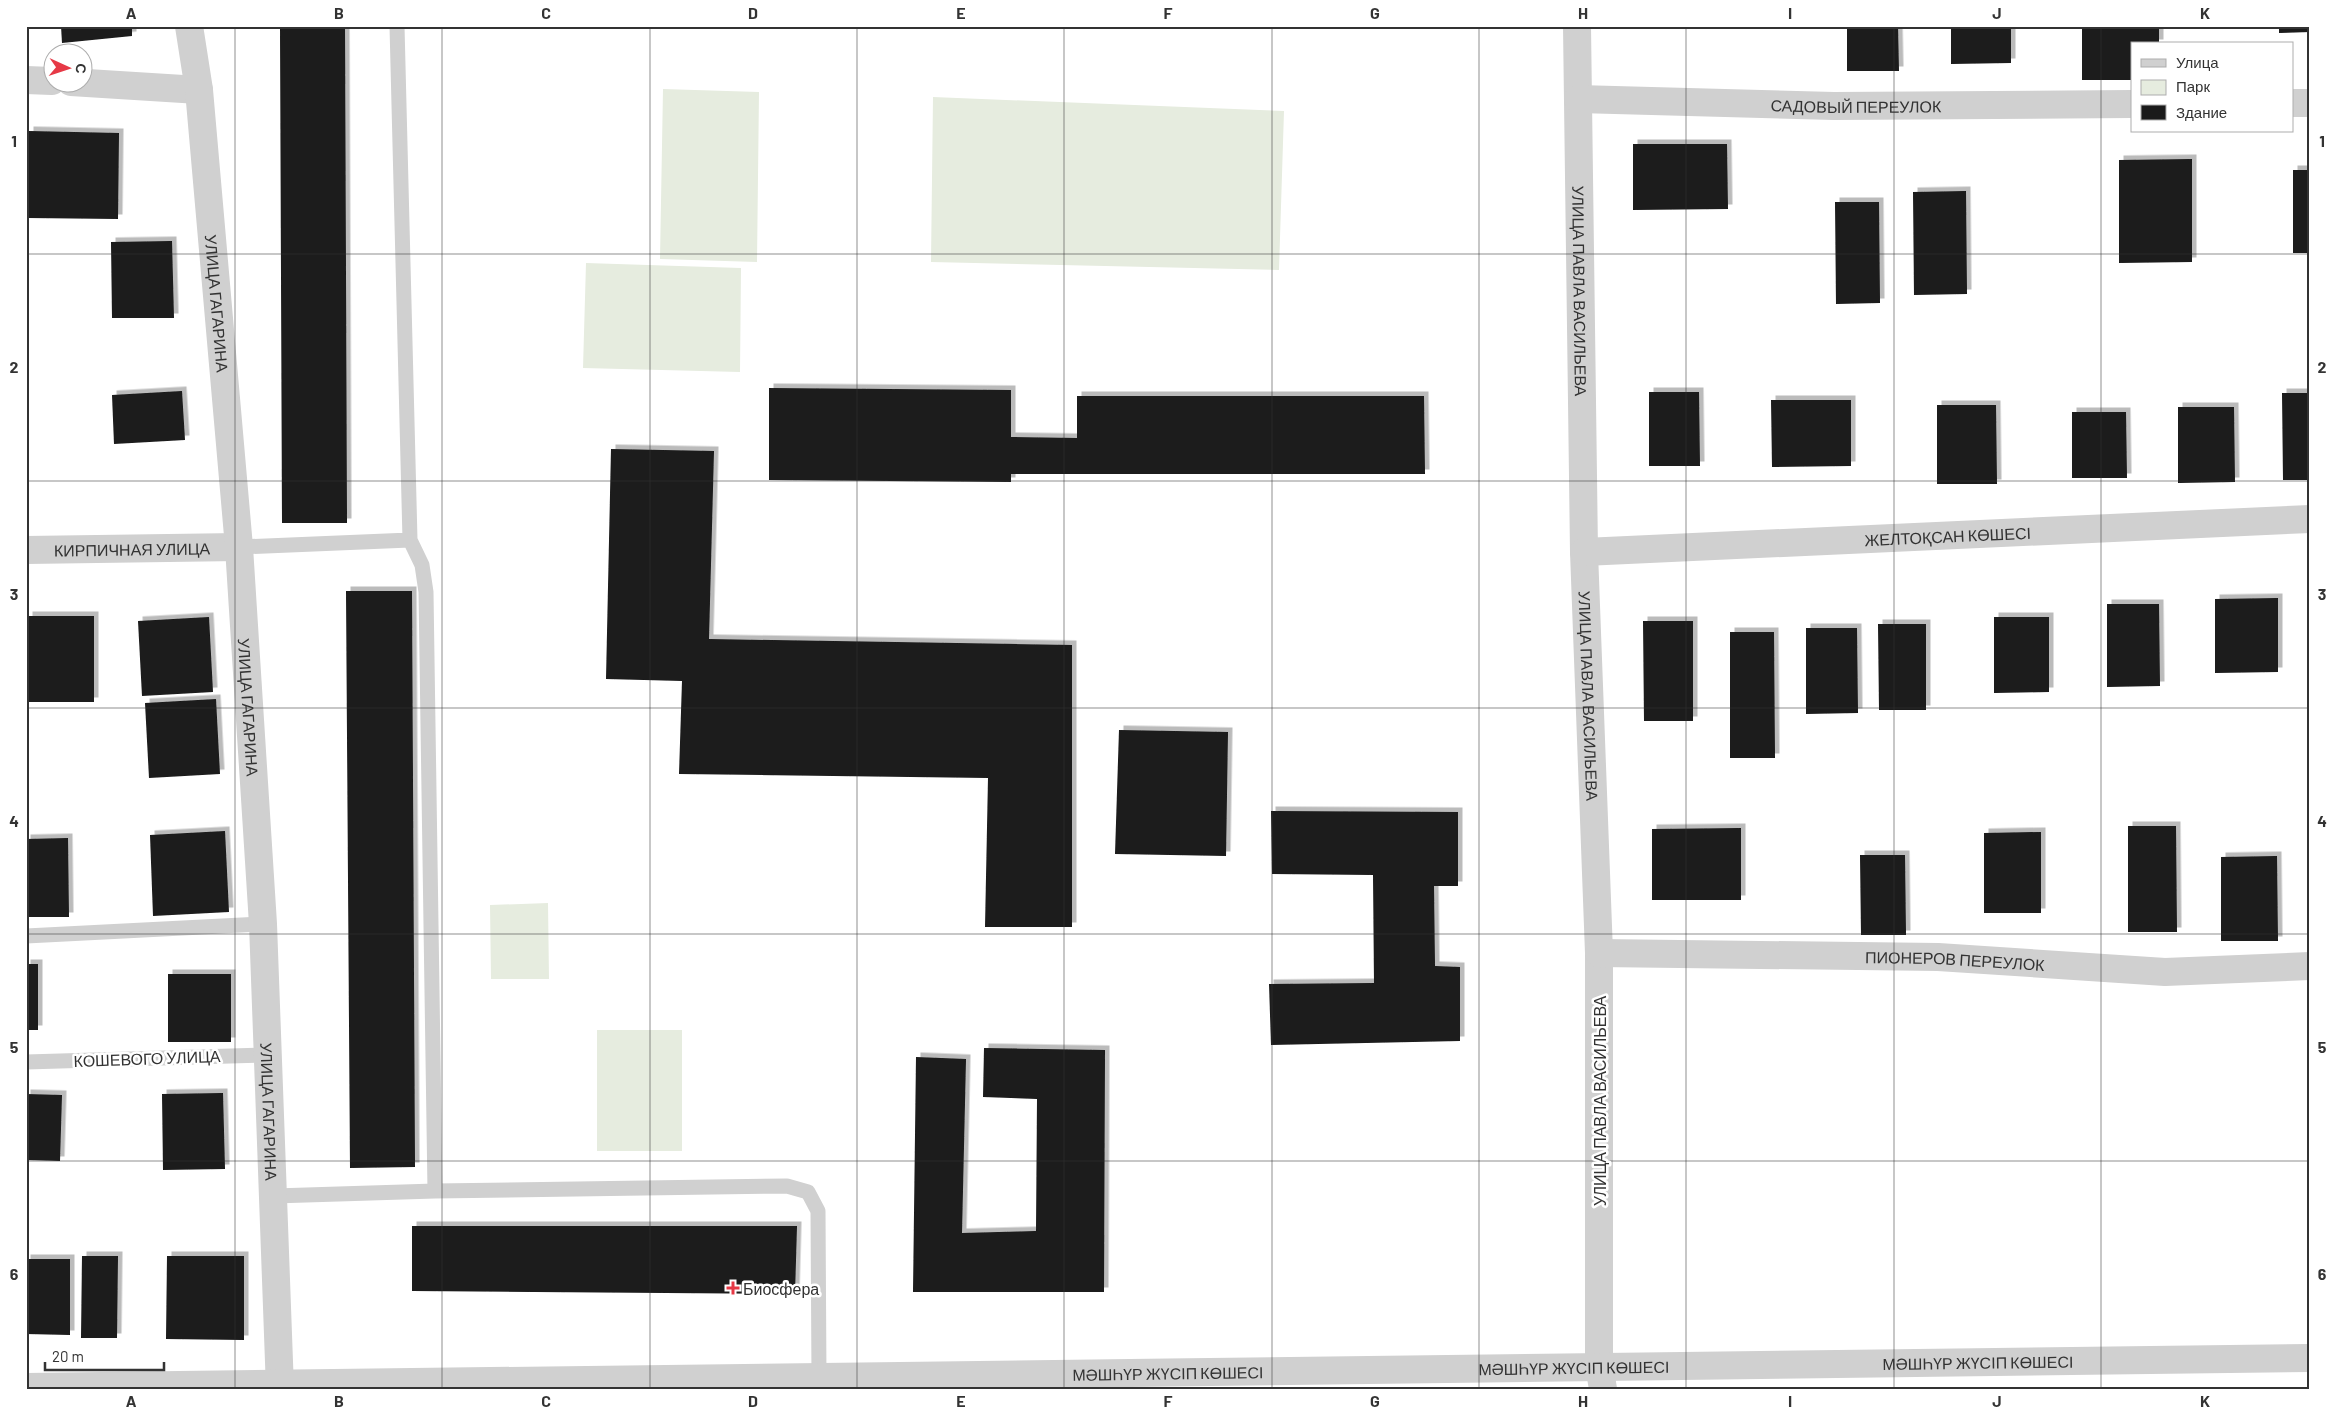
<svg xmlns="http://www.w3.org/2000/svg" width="2336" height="1415" viewBox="0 0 2336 1415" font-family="Barlow,sans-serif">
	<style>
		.green { fill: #e6ecdf }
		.building { fill: #1a1a1a; filter: url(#shadow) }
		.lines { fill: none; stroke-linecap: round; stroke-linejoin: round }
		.service { stroke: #d0d0d0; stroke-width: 15 }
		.minor { stroke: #d0d0d0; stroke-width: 28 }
		.tertiary { stroke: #d0d0d0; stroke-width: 28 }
		.grid { fill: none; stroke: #333; stroke-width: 1; stroke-opacity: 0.55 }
		.poi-dot { fill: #e63946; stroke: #fff; stroke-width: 2 }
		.labels { text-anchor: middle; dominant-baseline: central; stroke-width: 5; stroke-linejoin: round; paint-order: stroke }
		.street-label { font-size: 16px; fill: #333; stroke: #fff }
		.poi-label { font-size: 16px; fill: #333; stroke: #fff; text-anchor: start }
		.neatline { fill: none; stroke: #333; stroke-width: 2 }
		.grid-label { font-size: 16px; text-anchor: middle; font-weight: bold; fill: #333 }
	</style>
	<defs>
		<filter id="shadow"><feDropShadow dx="4.5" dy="-4.5" stdDeviation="0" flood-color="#0004"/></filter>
	</defs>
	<rect width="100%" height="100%" fill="#fff"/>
	<!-- green -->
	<path class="green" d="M 663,89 L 759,92 L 757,262 L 660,259 Z
		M 933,97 L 1284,111 L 1279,270 L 931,262 Z
		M 586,263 L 741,268 L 740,372 L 583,368 Z
		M 548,903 L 549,979 L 491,979 L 490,905 Z
		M 597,1030 L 682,1030 L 682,1151 L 597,1151 Z"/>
	<!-- building -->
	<path class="building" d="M 61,26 L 132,26 L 132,36 L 62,43 Z
		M 280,26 L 345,26 L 347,523 L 282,523 Z
		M 1847,26 L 1898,26 L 1899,71 L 1847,71 Z
		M 1951,26 L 2011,26 L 2011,63 L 1951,64 Z
		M 2082,26 L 2159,26 L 2159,44 L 2132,44 L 2132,80 L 2082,80 Z
		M 2279,26 L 2310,26 L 2310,32 L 2279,33 Z
		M 29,131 L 119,133 L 118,219 L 28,218 Z
		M 1633,144 L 1727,144 L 1728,209 L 1633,210 Z
		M 2192,159 L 2192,262 L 2119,263 L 2119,160 Z
		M 2293,170 L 2310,170 L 2310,253 L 2293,253 Z
		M 1966,191 L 1967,294 L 1914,295 L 1913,192 Z
		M 1835,202 L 1879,202 L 1880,303 L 1836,304 Z
		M 172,241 L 174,318 L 112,318 L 111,242 Z
		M 769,388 L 1011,390 L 1011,437 L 1077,438 L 1077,396 L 1424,396 L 1425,474 L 1011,474 L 1011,482 L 769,480 Z
		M 182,391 L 185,440 L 114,444 L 112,395 Z
		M 1649,392 L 1699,392 L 1700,466 L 1649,466 Z
		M 2282,393 L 2310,393 L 2310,480 L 2283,480 Z
		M 1771,400 L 1851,400 L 1851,466 L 1772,467 Z
		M 1937,405 L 1996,405 L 1997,484 L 1937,484 Z
		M 2178,407 L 2234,407 L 2235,482 L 2178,483 Z
		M 2072,412 L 2126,412 L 2127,478 L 2072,478 Z
		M 611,449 L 714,451 L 709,639 L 1072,645 L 1072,927 L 985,927 L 988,778 L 679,774 L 682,681 L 606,679 Z
		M 346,591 L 412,591 L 415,1167 L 350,1168 Z
		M 2278,598 L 2278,672 L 2215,673 L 2215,599 Z
		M 2107,604 L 2159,604 L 2160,686 L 2107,687 Z
		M 28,616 L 94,616 L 94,702 L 28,702 Z
		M 209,617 L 213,692 L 142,696 L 138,621 Z
		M 1994,617 L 2049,617 L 2049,692 L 1994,693 Z
		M 1643,621 L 1693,621 L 1693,721 L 1644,721 Z
		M 1878,624 L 1926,624 L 1926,710 L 1879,710 Z
		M 1806,628 L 1857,628 L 1858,713 L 1806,714 Z
		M 1730,632 L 1774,632 L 1775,758 L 1730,758 Z
		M 216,699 L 220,774 L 149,778 L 145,703 Z
		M 1119,730 L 1228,732 L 1226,856 L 1115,854 Z
		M 1271,811 L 1458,812 L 1458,886 L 1434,886 L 1435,966 L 1460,967 L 1460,1041 L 1271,1045 L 1269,984 L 1374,983 L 1373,875 L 1272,874 Z
		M 2128,826 L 2176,826 L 2177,932 L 2128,932 Z
		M 1741,828 L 1741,900 L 1652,900 L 1652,829 Z
		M 225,831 L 229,912 L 153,916 L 150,835 Z
		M 2041,832 L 2041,913 L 1984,913 L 1984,833 Z
		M 68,838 L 69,917 L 26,917 L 26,839 Z
		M 1860,855 L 1905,855 L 1906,935 L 1861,935 Z
		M 2277,856 L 2278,941 L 2221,941 L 2221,857 Z
		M 26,964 L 38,964 L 38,1030 L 26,1030 Z
		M 168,974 L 231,974 L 231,1042 L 168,1042 Z
		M 984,1048 L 1105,1050 L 1104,1292 L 913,1292 L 916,1057 L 966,1059 L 962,1233 L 1036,1231 L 1037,1099 L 983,1097 Z
		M 223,1093 L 225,1169 L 163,1170 L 162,1094 Z
		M 26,1094 L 62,1095 L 60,1161 L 26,1160 Z
		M 412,1226 L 797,1226 L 795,1294 L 412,1291 Z
		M 82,1256 L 118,1256 L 117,1338 L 81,1338 Z
		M 167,1256 L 244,1256 L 244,1340 L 166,1339 Z
		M 26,1259 L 70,1259 L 70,1335 L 26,1334 Z"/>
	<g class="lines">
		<!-- service -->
		<path class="service" d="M 239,547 L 410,540 L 397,26
			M 26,936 L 263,924
			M 26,1062 L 268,1055
			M 435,1191 L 787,1186 L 808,1192 L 818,1211 L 819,1378
			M 274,1196 L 435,1191 L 426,592 L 422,565 L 410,540"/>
		<!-- minor -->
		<g class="minor">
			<path id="s1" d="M 1577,26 L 1584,552 L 1599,953 L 1599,1365 L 1603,1389"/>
			<path d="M 26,80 L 52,81"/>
			<path d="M 71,82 L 199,90"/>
			<path id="s2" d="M 1578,99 L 1834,106 L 2132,104"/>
			<path d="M 2292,103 L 2310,103"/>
			<path id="s3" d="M 26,550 L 239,547"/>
			<path id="s4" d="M 1584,552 L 2310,519"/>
			<path id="s5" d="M 1599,953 L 1938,957 L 2165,972 L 2310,966"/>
		</g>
		<!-- tertiary -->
		<g class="tertiary">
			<path id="s6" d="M 189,26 L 199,90 L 239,547 L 263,924 L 280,1389"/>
			<path id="s7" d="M 26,1387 C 787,1379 1549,1366 2310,1358"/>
		</g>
	</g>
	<!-- grid -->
	<path class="grid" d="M 235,26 L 235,1389M 442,26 L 442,1389M 650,26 L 650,1389M 857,26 L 857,1389M 1064,26 L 1064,1389M 1272,26 L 1272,1389M 1479,26 L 1479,1389M 1686,26 L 1686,1389M 1894,26 L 1894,1389M 2101,26 L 2101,1389M 26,254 L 2310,254M 26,481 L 2310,481M 26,708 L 2310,708M 26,934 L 2310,934M 26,1161 L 2310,1161"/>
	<!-- markers -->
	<path class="poi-dot" d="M730.5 1280.5h5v5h5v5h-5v5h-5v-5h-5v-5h5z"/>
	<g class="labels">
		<!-- street labels -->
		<g class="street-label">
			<text stroke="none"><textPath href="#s2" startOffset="278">САДОВЫЙ ПЕРЕУЛОК</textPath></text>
			<text stroke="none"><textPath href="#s1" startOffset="265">УЛИЦА ПАВЛА ВАСИЛЬЕВА</textPath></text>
			<text stroke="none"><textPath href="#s6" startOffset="279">УЛИЦА ГАГАРИНА</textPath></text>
			<text stroke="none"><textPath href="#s4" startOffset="364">ЖЕЛТОҚСАН КӨШЕСІ</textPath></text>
			<text stroke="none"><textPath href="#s3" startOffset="106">КИРПИЧНАЯ УЛИЦА</textPath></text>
			<text stroke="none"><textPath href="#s1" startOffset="670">УЛИЦА ПАВЛА ВАСИЛЬЕВА</textPath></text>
			<text stroke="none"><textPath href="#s6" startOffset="684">УЛИЦА ГАГАРИНА</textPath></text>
			<text stroke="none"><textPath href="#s5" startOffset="356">ПИОНЕРОВ ПЕРЕУЛОК</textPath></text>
			<text transform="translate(147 1058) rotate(-2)">КОШЕВОГО УЛИЦА</text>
			<text transform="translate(1599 1101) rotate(-90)">УЛИЦА ПАВЛА ВАСИЛЬЕВА</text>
			<text stroke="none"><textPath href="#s6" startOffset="1089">УЛИЦА ГАГАРИНА</textPath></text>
			<text stroke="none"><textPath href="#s7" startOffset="1952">МӘШҺҮР ЖҮСІП КӨШЕСІ</textPath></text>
			<text stroke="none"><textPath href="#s7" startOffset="1548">МӘШҺҮР ЖҮСІП КӨШЕСІ</textPath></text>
			<text stroke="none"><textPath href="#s7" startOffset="1142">МӘШҺҮР ЖҮСІП КӨШЕСІ</textPath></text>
		</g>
		<!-- poi labels -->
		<g class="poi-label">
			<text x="743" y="1288">Биосфера</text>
		</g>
	</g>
	<!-- border -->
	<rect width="2336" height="1415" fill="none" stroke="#ffffff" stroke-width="55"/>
	<!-- legend -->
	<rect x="2131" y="42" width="162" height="90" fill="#ffffff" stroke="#adadad"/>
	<rect x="2141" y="59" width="25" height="8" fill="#d0d0d0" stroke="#adadad"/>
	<text x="2176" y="68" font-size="15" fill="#333333">Улица</text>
	<rect x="2141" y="80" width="25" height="15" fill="#e6ecdf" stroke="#adadad"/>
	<text x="2176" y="92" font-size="15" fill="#333333">Парк</text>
	<rect x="2141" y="105" width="25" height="15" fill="#1a1a1a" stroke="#adadad"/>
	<text x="2176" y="118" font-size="15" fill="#333333">Здание</text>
	<!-- north arrow -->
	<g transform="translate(68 68) rotate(93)"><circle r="24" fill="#ffffff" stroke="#adadad"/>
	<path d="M0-4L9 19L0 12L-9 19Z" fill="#e63946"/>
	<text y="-8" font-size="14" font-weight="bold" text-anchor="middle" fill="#333333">С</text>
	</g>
	<!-- scale -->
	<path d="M45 1362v8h119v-8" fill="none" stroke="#333333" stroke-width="2.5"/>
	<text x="52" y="1362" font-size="15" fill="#333333" stroke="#ffffff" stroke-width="4" paint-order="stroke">20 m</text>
	<rect x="28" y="28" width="2280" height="1360" class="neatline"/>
	<g class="grid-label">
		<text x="131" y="19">A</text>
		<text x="339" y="19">B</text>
		<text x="546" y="19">C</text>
		<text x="753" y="19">D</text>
		<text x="961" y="19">E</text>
		<text x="1168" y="19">F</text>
		<text x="1375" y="19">G</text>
		<text x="1583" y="19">H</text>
		<text x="1790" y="19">I</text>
		<text x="1997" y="19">J</text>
		<text x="2205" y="19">K</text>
		<text x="14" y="147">1</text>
		<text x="2322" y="147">1</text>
		<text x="14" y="373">2</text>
		<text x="2322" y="373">2</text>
		<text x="14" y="600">3</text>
		<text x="2322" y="600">3</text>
		<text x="14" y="827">4</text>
		<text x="2322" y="827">4</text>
		<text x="14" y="1053">5</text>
		<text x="2322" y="1053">5</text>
		<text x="14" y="1280">6</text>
		<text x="2322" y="1280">6</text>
		<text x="131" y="1407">A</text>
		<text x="339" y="1407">B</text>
		<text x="546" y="1407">C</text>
		<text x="753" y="1407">D</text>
		<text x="961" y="1407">E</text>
		<text x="1168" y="1407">F</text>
		<text x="1375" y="1407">G</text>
		<text x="1583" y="1407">H</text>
		<text x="1790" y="1407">I</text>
		<text x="1997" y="1407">J</text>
		<text x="2205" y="1407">K</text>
	</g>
</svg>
